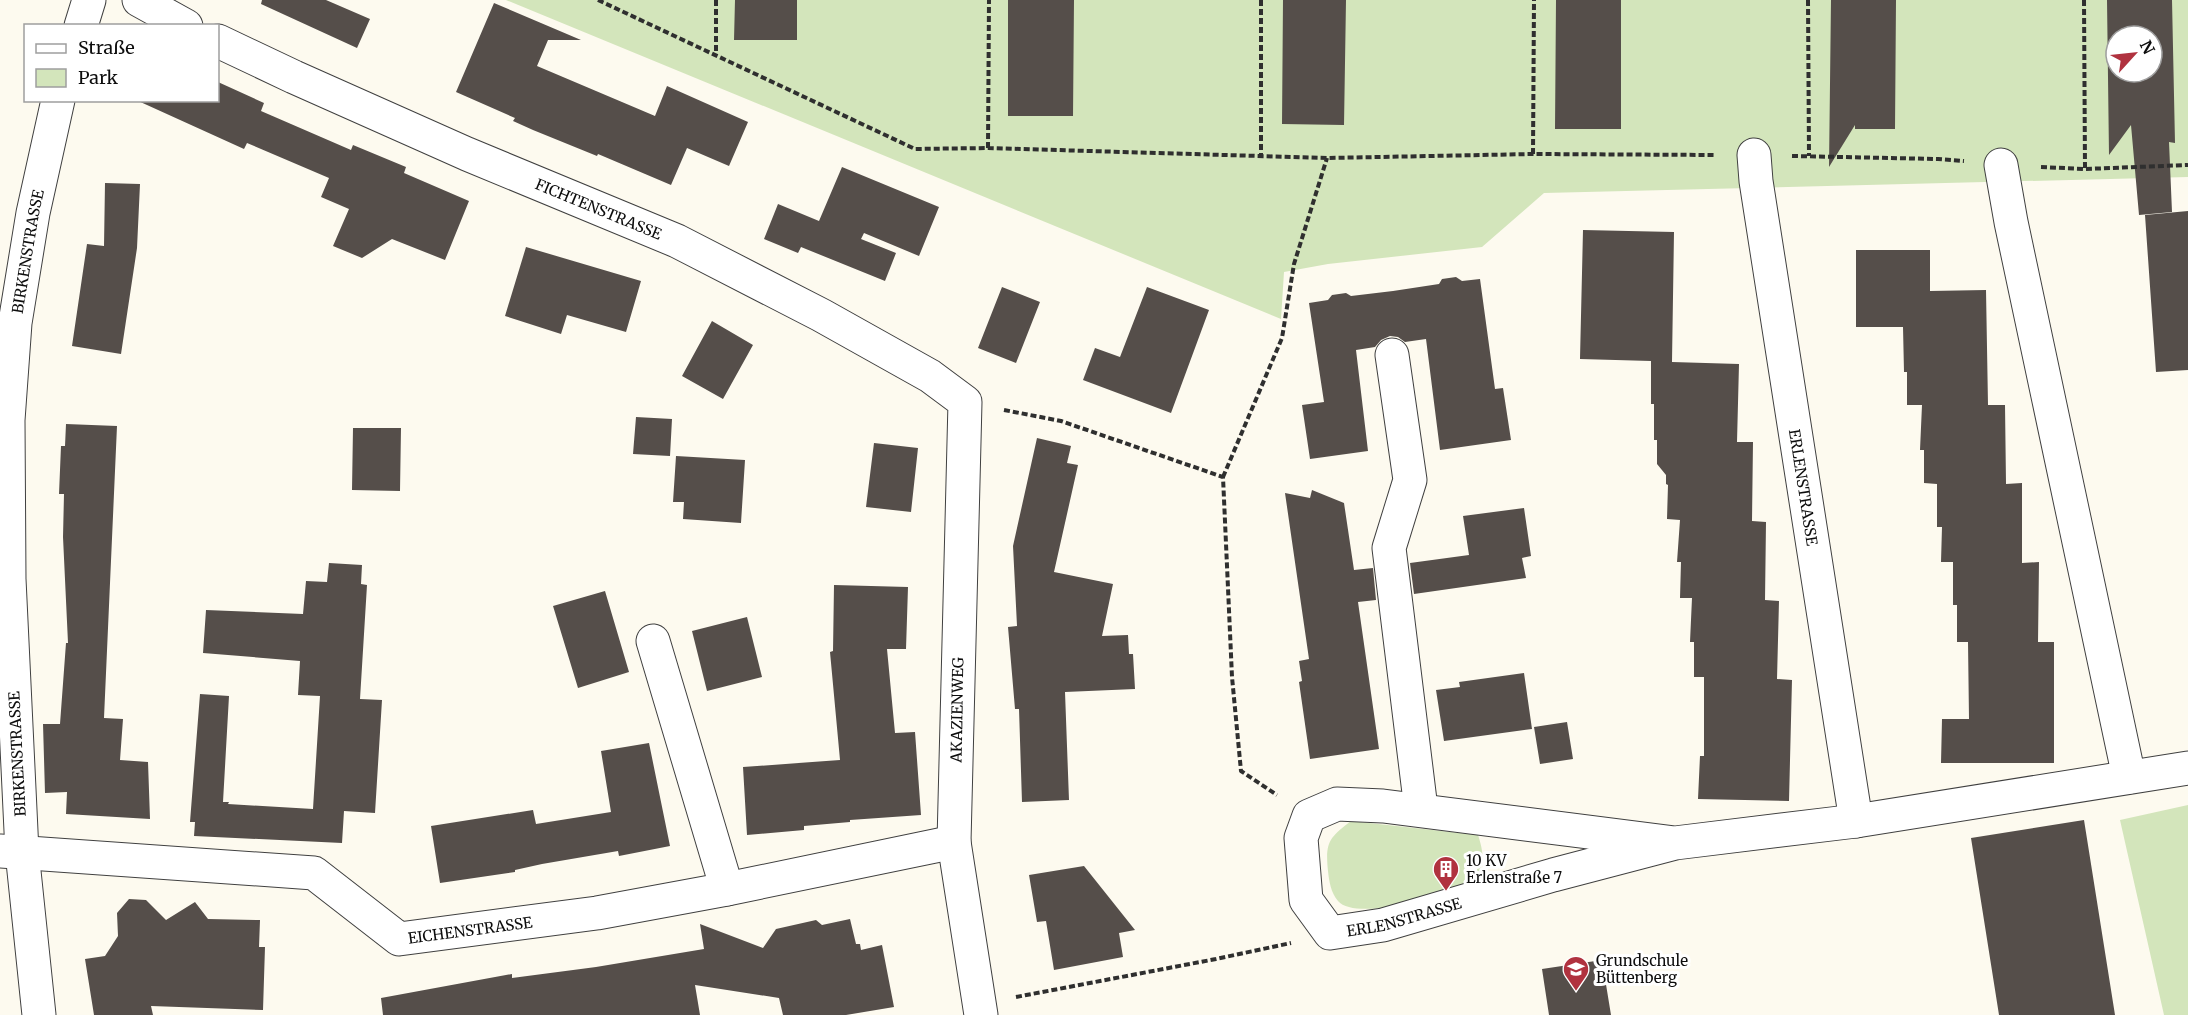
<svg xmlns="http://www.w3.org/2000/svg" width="2188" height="1015" viewBox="0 0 2188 1015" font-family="Merriweather,serif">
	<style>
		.green { fill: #d3e5bb; fill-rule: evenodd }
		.building { fill: #554e4a; fill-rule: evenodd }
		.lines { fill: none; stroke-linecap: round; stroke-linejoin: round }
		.minor-casing { stroke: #404040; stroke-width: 35 }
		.path { stroke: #2f2f2f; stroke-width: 4; stroke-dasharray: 6 3; stroke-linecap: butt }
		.minor { stroke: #fff; stroke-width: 33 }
		.labels { text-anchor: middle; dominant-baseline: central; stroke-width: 6; stroke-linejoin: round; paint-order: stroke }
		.street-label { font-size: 15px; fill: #0d0d0d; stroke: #fff }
		.poi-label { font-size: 15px; fill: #0d0d0d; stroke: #fff; text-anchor: start }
	</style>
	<rect width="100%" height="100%" fill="#fdfaef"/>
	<!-- green -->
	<path class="green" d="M 506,0 L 2188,0 L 2188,177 L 1544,193 L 1482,247 L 1328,264 L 1284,272 L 1281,319 ZM 2116,36 L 2152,36 L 2152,72 L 2116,72 Z
		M 2188,805 L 2188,1015 L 2164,1015 L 2120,820 Z
		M 1351,821 L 1478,835 C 1486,859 1483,868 1472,889 C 1446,895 1356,922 1338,901 C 1331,893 1329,881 1328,871 C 1325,842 1329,838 1351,821 Z"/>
	<!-- building -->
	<path class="building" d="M 262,0 L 326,0 L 370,19 L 357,48 L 261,4 Z
		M 735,0 L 797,0 L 797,40 L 734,40 Z
		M 1008,0 L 1074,0 L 1073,116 L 1008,116 Z
		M 1283,0 L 1346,0 L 1344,125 L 1282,124 Z
		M 1556,0 L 1621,0 L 1621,129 L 1555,129 Z
		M 1831,0 L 1896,0 L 1895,129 L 1855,129 L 1855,125 L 1829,167 Z
		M 2107,0 L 2172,0 L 2175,143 L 2169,142 L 2172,212 L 2139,215 L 2131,125 L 2109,155 ZM 2116,36 L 2152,36 L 2152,72 L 2116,72 Z
		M 494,3 L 581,40 L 548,40 L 537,66 L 655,116 L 667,86 L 748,122 L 729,166 L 687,148 L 671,185 L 598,154 L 597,156 L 533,130 L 513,121 L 515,118 L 456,92 Z
		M 218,82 L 264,103 L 261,111 L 351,150 L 353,145 L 406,167 L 404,173 L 469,201 L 445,260 L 392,239 L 362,258 L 333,246 L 349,209 L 321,197 L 329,178 L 247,143 L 244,149 L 136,100 L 218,100 Z
		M 842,167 L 939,207 L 919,256 L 864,233 L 861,239 L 896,253 L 885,281 L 801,247 L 798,253 L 764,239 L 778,204 L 819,221 Z
		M 105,183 L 140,184 L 137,248 L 121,354 L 72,346 L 87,244 L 104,246 Z
		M 2188,211 L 2188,370 L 2156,372 L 2145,215 Z
		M 1583,230 L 1674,232 L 1672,362 L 1739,364 L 1737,442 L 1753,442 L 1752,521 L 1766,522 L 1765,600 L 1779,601 L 1777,679 L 1792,680 L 1789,801 L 1698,799 L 1700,756 L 1704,756 L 1704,677 L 1694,677 L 1694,642 L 1690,642 L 1692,598 L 1680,598 L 1681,562 L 1677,562 L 1680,520 L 1667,519 L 1668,485 L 1666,484 L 1666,475 L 1657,464 L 1657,440 L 1654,440 L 1654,404 L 1651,404 L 1651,361 L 1580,359 Z
		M 526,247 L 641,281 L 626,332 L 567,315 L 561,334 L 505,316 Z
		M 1856,250 L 1930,250 L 1930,291 L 1986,290 L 1988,405 L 2005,405 L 2006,484 L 2022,483 L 2022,563 L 2039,562 L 2038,642 L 2054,642 L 2054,763 L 1941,763 L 1942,719 L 1969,719 L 1968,642 L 1957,642 L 1957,605 L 1953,605 L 1953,562 L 1941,562 L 1942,527 L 1937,527 L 1937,484 L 1924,483 L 1924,450 L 1920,450 L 1922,405 L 1907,405 L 1907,372 L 1904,372 L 1903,327 L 1856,327 Z
		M 1456,277 L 1462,281 L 1480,279 L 1495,389 L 1503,388 L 1511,440 L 1440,450 L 1426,339 L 1405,342 L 1398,337 L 1390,336 L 1381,340 L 1375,347 L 1356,350 L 1368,451 L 1310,459 L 1302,405 L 1324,402 L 1309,303 L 1328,300 L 1332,295 L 1346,293 L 1351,296 L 1393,291 L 1439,284 L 1442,279 Z
		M 1002,287 L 1040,302 L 1016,363 L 978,348 Z
		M 1147,287 L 1209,310 L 1171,413 L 1083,380 L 1095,348 L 1120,357 Z
		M 712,321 L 753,345 L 723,399 L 682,376 Z
		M 636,417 L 672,419 L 670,456 L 633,454 Z
		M 66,424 L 117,426 L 104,718 L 123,719 L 120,760 L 148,762 L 150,819 L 66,814 L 67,792 L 45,793 L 43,724 L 60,724 L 66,643 L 68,643 L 63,537 L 64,494 L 59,494 L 61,446 L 65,446 Z
		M 353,428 L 401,428 L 400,491 L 352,490 Z
		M 1037,438 L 1071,446 L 1067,463 L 1078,465 L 1054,572 L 1113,584 L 1102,636 L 1128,635 L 1129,654 L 1133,654 L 1135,689 L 1065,692 L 1069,800 L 1022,802 L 1019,709 L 1015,709 L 1008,627 L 1017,626 L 1013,546 Z
		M 874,443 L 918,448 L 911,512 L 866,507 Z
		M 676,456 L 745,460 L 741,523 L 683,519 L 684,502 L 673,502 Z
		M 1312,490 L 1344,503 L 1354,570 L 1373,568 L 1376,600 L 1358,602 L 1379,749 L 1310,759 L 1299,682 L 1302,681 L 1299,661 L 1309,659 L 1285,493 L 1310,498 Z
		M 1524,508 L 1531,556 L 1522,558 L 1526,578 L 1414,594 L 1410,563 L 1469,555 L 1463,516 Z
		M 329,563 L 362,565 L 361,584 L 367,585 L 360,699 L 382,700 L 375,813 L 344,811 L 342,843 L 194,836 L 195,822 L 190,822 L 200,694 L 229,696 L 223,802 L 229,802 L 228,804 L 313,809 L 320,696 L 298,695 L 300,661 L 203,653 L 206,610 L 303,614 L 306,581 L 327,582 Z
		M 834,585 L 908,587 L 906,649 L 887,649 L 895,733 L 915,732 L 921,815 L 850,820 L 850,822 L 804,826 L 804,830 L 747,835 L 743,767 L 840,760 L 830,652 L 833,651 Z
		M 605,591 L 629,672 L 578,688 L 553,606 Z
		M 747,617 L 762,677 L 707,691 L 692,631 Z
		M 1524,673 L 1532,729 L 1444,741 L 1436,690 L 1460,687 L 1459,682 Z
		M 1567,722 L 1573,759 L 1540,764 L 1534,727 Z
		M 649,743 L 670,846 L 619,856 L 618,851 L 542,864 L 515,870 L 515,872 L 440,883 L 431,826 L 533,810 L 536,824 L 611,812 L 601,751 Z
		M 2084,820 L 2115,1015 L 1999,1015 L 1971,838 Z
		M 1084,866 L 1135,930 L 1119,933 L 1123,957 L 1054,970 L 1046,921 L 1037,922 L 1029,875 Z
		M 129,899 L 146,900 L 166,920 L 195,902 L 208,919 L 260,920 L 259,947 L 265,947 L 263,1010 L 151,1006 L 153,1015 L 94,1015 L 85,959 L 105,956 L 118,936 L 117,913 Z
		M 850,919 L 856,944 L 860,944 L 861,950 L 882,945 L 894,1007 L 846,1015 L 783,1015 L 779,998 L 695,985 L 700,1015 L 383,1015 L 381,998 L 512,974 L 512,978 L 596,967 L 704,949 L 700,924 L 763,948 L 776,929 L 816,920 L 822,925 Z
		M 1602,960 L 1611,1015 L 1549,1015 L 1542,969 Z"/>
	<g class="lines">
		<!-- minor casing -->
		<g class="minor-casing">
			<g id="minor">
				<path d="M 139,0 L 186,26"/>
				<path d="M 81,26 L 89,0"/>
				<path id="s1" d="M 218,41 L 294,77 L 467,154 L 677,241 L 821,315 L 930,376 L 965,402 L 954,842 L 981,1015"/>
				<path id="s2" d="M 1754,155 L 1756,181 L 1856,821"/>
				<path d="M 2001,165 L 2011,222 L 2129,777"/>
				<path d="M 1392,355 L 1410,480 L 1389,548 L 1421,809"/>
				<path d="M 653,641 L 727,889"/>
				<path id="s3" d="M 1675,843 L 1383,806 L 1337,804 L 1309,816 L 1301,838 L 1306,900 L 1330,933 L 1383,925 L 1553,875 L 1675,843 L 1856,821 L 2188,768"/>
				<path id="s4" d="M 0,851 L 314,873 L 399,939 L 597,913 L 727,889 L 954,842"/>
				<path id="s5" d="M 39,1015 L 22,852 L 9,579 L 8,420 L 15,323 L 33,213 L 58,100"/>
			</g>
		</g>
		<!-- path -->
		<path class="path" d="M 598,0 L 915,149 L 988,148 L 1327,158 L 1533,154 L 1715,155
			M 716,0 L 716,55
			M 1261,0 L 1261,156
			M 1808,0 L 1809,156
			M 2084,0 L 2085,169
			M 988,148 L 989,0
			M 1533,154 L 1534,0
			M 1792,156 L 1938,159 L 1964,161
			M 2041,167 L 2085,169 L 2188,165
			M 1004,410 L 1061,421 L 1223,477 L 1232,677 L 1241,771 L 1277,795
			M 1223,477 L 1282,338 L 1294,264 L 1327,158
			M 1016,997 L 1216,959 L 1291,943"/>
		<!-- minor -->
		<use href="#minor" class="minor"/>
	</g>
	<!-- icons -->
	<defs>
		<g id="building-pin" transform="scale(1.35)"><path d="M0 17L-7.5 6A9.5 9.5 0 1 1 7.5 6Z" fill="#b0323f" stroke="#fff"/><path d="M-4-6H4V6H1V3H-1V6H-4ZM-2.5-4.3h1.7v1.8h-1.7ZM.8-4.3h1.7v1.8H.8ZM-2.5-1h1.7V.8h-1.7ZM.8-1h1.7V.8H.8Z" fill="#fff"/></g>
		<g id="school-pin" transform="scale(1.35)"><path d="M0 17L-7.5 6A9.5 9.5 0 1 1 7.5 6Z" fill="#b0323f" stroke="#fff"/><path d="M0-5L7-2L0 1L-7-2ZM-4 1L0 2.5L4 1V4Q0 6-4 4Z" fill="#fff"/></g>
	</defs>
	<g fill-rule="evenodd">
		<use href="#building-pin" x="1446" y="869"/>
		<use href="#school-pin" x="1576" y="969"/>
	</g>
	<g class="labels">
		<!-- street labels -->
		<g class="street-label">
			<text stroke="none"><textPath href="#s1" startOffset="416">FICHTENSTRASSE</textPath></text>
			<text stroke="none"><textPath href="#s5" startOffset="766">BIRKENSTRASSE</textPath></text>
			<text stroke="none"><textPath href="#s2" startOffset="336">ERLENSTRASSE</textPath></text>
			<text transform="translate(957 710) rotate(-89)">AKAZIENWEG</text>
			<text transform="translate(17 754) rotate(-93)">BIRKENSTRASSE</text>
			<text stroke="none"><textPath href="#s3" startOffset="573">ERLENSTRASSE</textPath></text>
			<text stroke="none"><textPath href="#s4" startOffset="494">EICHENSTRASSE</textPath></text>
		</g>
		<!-- poi labels -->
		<g class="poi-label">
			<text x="1466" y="860">10 KV<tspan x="1466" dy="17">Erlenstraße 7</tspan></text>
			<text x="1596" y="960">Grundschule<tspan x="1596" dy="17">Büttenberg</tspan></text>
		</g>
	</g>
	<!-- legend -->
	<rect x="24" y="24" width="195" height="78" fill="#ffffff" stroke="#9e9e9e" stroke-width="1.5"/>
	<rect x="36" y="44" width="30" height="9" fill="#ffffff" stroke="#9e9e9e" stroke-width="1.5"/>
	<text x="78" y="54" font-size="18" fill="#0d0d0d">Straße</text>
	<rect x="36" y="69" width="30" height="18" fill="#d3e5bb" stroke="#9e9e9e" stroke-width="1.5"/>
	<text x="78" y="84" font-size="18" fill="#0d0d0d">Park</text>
	<!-- north arrow -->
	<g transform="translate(2134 54) rotate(63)"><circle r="28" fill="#ffffff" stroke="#9e9e9e" stroke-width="1.5"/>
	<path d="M0-4.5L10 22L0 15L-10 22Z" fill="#b0323f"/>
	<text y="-9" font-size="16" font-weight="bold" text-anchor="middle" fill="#0d0d0d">N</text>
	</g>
</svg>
